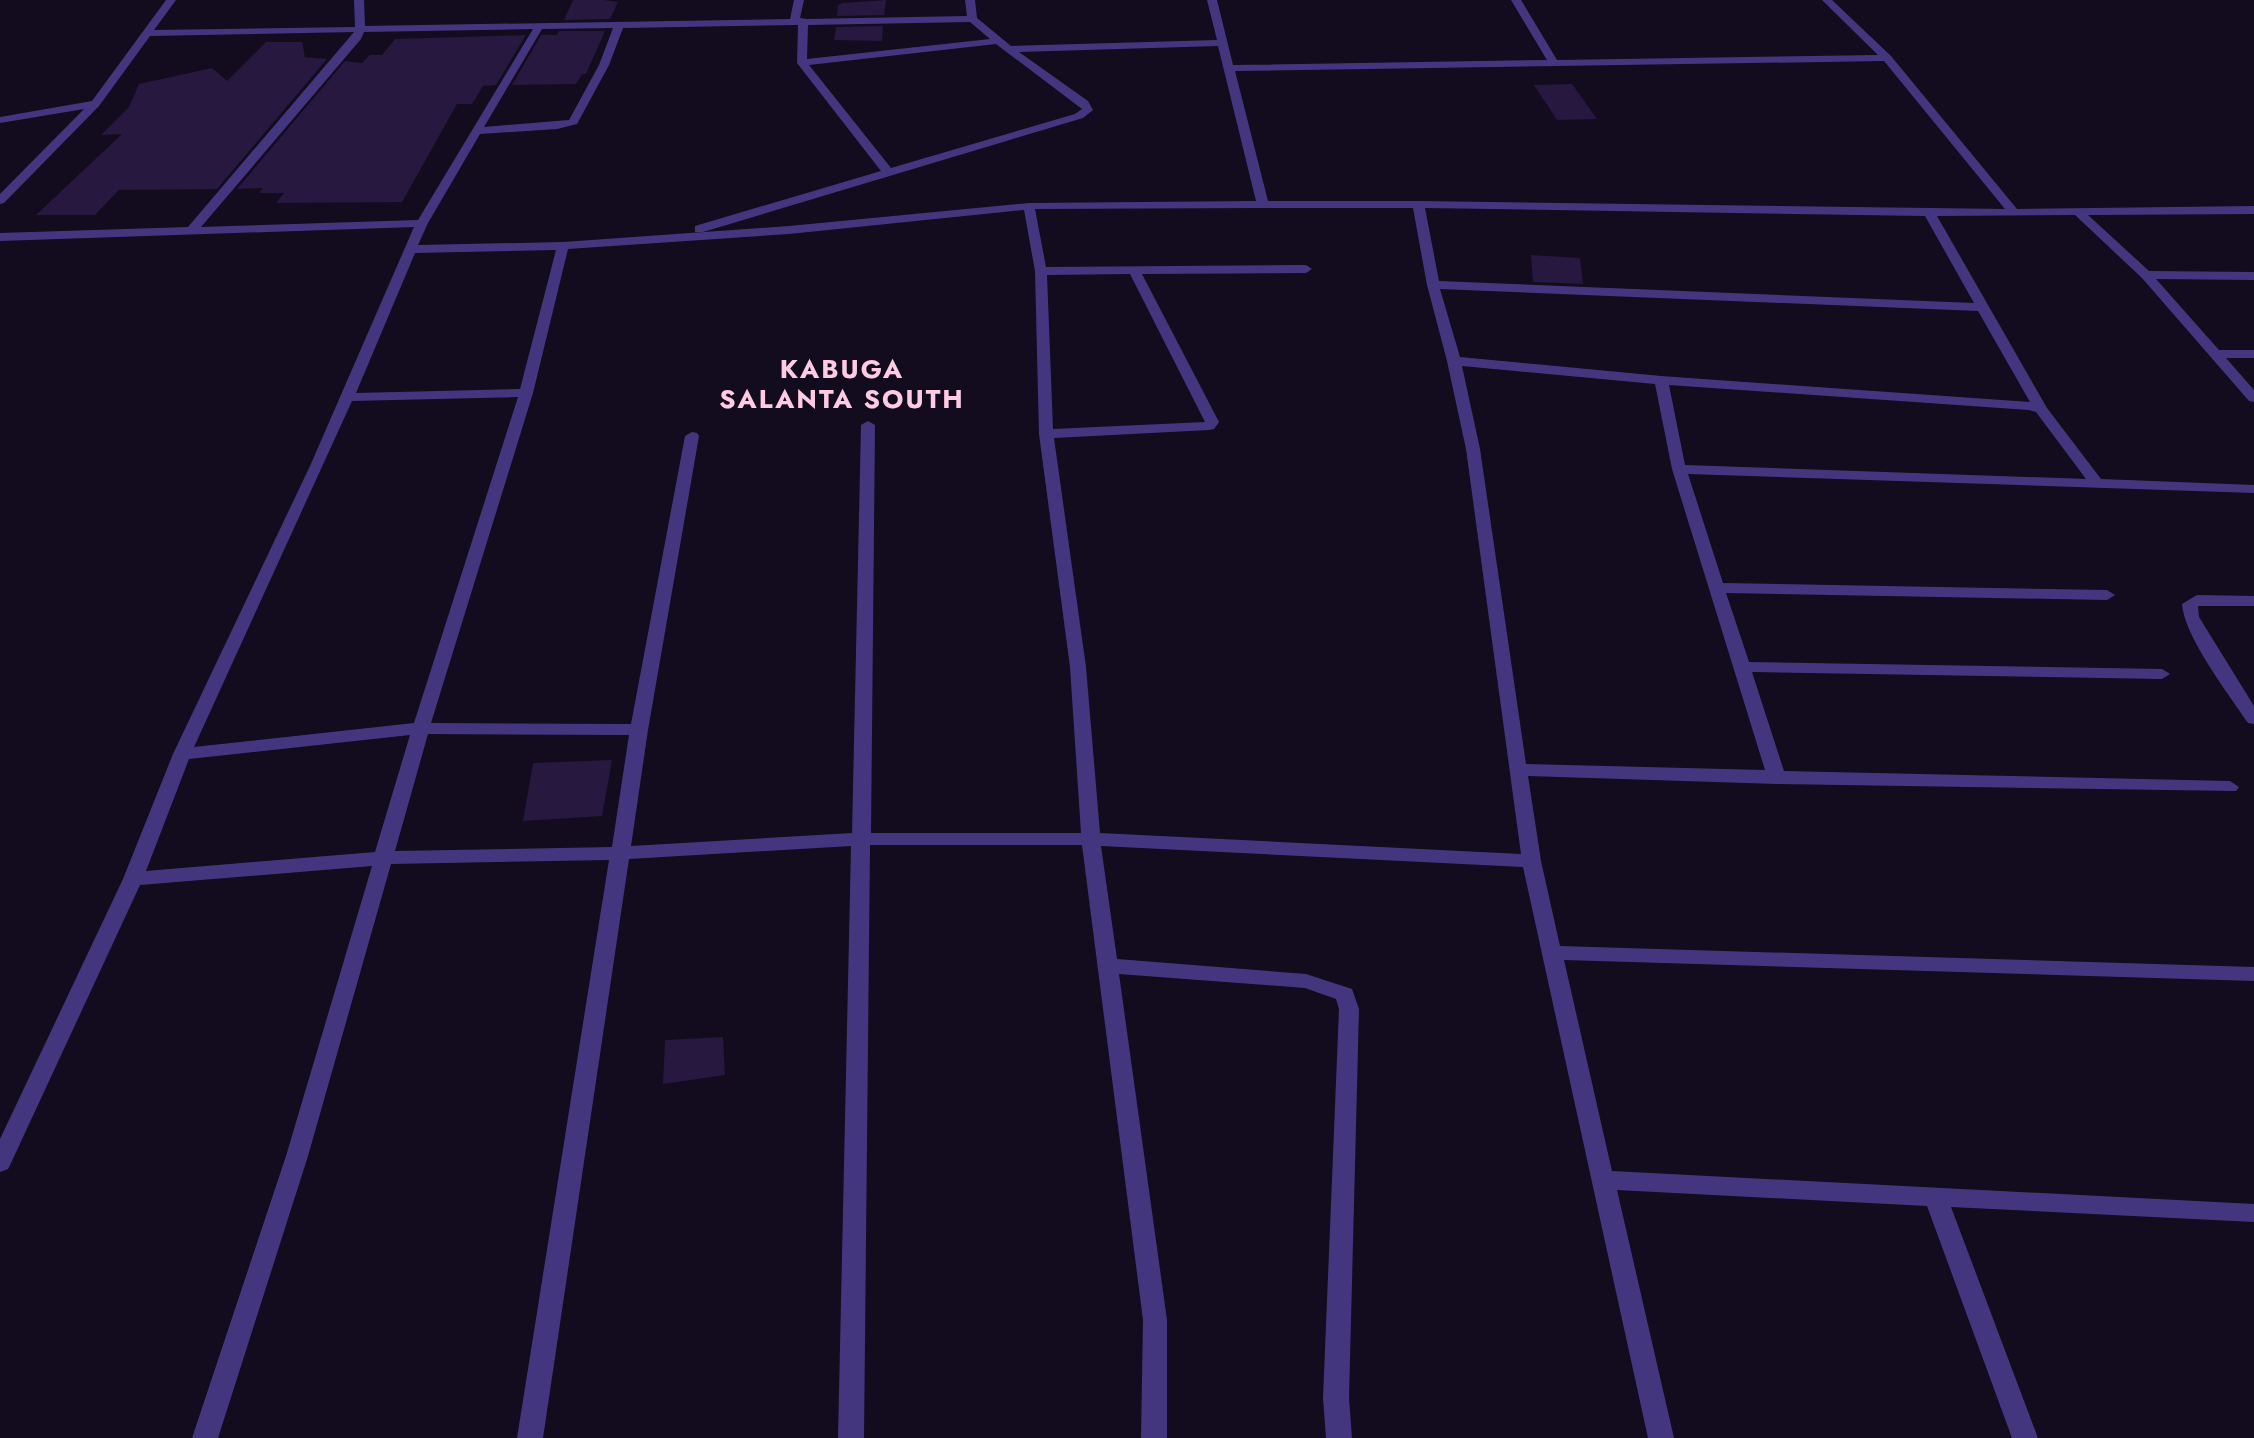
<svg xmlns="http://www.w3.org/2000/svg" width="2254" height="1438" viewBox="0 0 2254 1438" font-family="Jost,sans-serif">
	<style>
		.building { fill: #26183f }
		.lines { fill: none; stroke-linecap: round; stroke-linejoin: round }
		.minor { fill: #44367e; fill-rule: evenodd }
		.labels { text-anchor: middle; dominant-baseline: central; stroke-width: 5; stroke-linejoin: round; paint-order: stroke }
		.far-district-label { font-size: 26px; font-weight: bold; letter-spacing: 2px; fill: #ffcbe4; stroke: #120c1e }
	</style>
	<rect width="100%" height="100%" fill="#120c1e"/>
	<!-- building -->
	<path class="building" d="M 573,0 L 604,0 L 618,2 L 610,19 L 564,20 Z
		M 886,0 L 884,15 L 837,16 L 838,5 L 843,3 Z
		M 883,26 L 882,41 L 834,40 L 836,27 Z
		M 559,31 L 605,31 L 586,74 L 582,74 L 576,84 L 512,85 L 541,35 L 557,35 Z
		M 526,35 L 496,85 L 483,86 L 472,104 L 457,104 L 402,202 L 276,203 L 284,193 L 259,193 L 263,188 L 237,189 L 345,61 L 362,63 L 370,55 L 382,55 L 395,39 Z
		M 266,42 L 302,42 L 305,57 L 327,59 L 217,189 L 119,190 L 95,215 L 36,215 L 122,134 L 101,135 L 129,107 L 139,84 L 212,68 L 227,81 Z
		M 1572,84 L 1597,119 L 1557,120 L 1534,85 Z
		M 1531,255 L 1580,258 L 1583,284 L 1533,282 Z
		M 612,760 L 602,816 L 523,821 L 533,763 Z
		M 723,1037 L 725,1075 L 663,1084 L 665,1040 Z"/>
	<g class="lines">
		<!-- minor -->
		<path class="minor" d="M 166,0 L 176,0 L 154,30 L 355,27 L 354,0 L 364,0 L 365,26 L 790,19 L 794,0 L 804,0 L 800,18 L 807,19 L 967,16 L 965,0 L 975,0 L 977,18 L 1011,46 L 1217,40 L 1207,0 L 1217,0 L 1233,65 L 1547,60 L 1511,0 L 1521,0 L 1557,60 L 1878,55 L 1822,0 L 1832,0 L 1891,56 L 2017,209 L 2254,206 L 2254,214 L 2088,215 L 2149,271 L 2254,272 L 2254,280 L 2156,279 L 2219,350 L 2254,350 L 2254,358 L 2226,358 L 2254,390 L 2254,402 L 2249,401 L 2142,278 L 2075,215 L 1937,216 L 2047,408 L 2101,479 L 2254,485 L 2254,493 L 1688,474 L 1723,583 L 2107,590 L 2115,595 L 2107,600 L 1726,593 L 1749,662 L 2162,669 L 2170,674 L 2162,679 L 1752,672 L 1784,771 L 2230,781 L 2239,787 L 2236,791 L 1777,784 L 1528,776 L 1541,861 L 1560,946 L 2254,967 L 2254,981 L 1564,960 L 1612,1171 L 2254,1204 L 2254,1222 L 1951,1207 L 2038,1438 L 2012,1438 L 1927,1206 L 1617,1190 L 1674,1438 L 1648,1438 L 1523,867 L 1101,846 L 1117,959 L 1306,974 L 1352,989 L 1359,1009 L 1349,1398 L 1352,1438 L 1326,1438 L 1323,1398 L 1339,1009 L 1336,999 L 1305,988 L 1119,974 L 1167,1320 L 1167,1438 L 1141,1438 L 1143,1320 L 1082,845 L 870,845 L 864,1438 L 838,1438 L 851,846 L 629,859 L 543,1438 L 517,1438 L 609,860 L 391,864 L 308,1156 L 218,1438 L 192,1438 L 286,1156 L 372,866 L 140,885 L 11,1163 L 8,1169 L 0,1172 L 0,1139 L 123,879 L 173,754 L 310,466 L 414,227 L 0,241 L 0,233 L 188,227 L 354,32 L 150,36 L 99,106 L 4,203 L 0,204 L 0,194 L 84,109 L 0,123 L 0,117 L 92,101 ZM 970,22 L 990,39 L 807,59 L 808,25 ZM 798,25 L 797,63 L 881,171 L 695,226 L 695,232 L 703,232 L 1083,118 L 1093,110 L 1088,101 L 1019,52 L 1218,46 L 1256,201 L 1029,203 L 789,226 L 563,242 L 418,245 L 428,223 L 480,134 L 557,129 L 577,124 L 609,65 L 623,28 ZM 613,28 L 599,65 L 569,120 L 484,127 L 542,29 ZM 533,29 L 418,220 L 201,227 L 361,39 L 364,32 ZM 996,44 L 1082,109 L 1075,114 L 891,168 L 809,65 ZM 1884,61 L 2005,209 L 1418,201 L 1268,201 L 1235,71 ZM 1259,208 L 1413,208 L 1427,285 L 1447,361 L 1466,449 L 1521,854 L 1100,833 L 1086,667 L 1054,438 L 1209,430 L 1214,429 L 1219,422 L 1142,274 L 1306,273 L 1312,269 L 1306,265 L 1046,267 L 1035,209 ZM 1425,208 L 1925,216 L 1974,303 L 1439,281 ZM 1024,210 L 1035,271 L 1039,434 L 1070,667 L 1081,833 L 871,833 L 875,425 L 868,421 L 861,425 L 852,833 L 631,846 L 648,730 L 699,436 L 697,433 L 692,432 L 685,436 L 631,724 L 431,723 L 533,393 L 568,249 L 789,234 ZM 556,250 L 520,389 L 356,393 L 415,253 ZM 1130,274 L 1205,422 L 1053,429 L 1047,275 ZM 1440,289 L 1978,311 L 2030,402 L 1661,376 L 1460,357 ZM 1462,366 L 1655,384 L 1672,469 L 1765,770 L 1526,764 L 1480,449 ZM 1669,385 L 2029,410 L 2036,412 L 2086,479 L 1685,465 ZM 518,397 L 414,723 L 194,747 L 352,401 ZM 428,734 L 629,735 L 612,847 L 395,851 ZM 410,735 L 375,852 L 146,871 L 189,759 Z
			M 2197,595 L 2254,596 L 2254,606 L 2198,606 L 2199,617 L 2254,706 L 2254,724 L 2248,723 C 2229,695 2184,636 2182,604 Z"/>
	</g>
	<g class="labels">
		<!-- far-district labels -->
		<g class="far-district-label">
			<text x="842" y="369">KABUGA<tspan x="842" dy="30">SALANTA SOUTH</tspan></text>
		</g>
	</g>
</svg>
